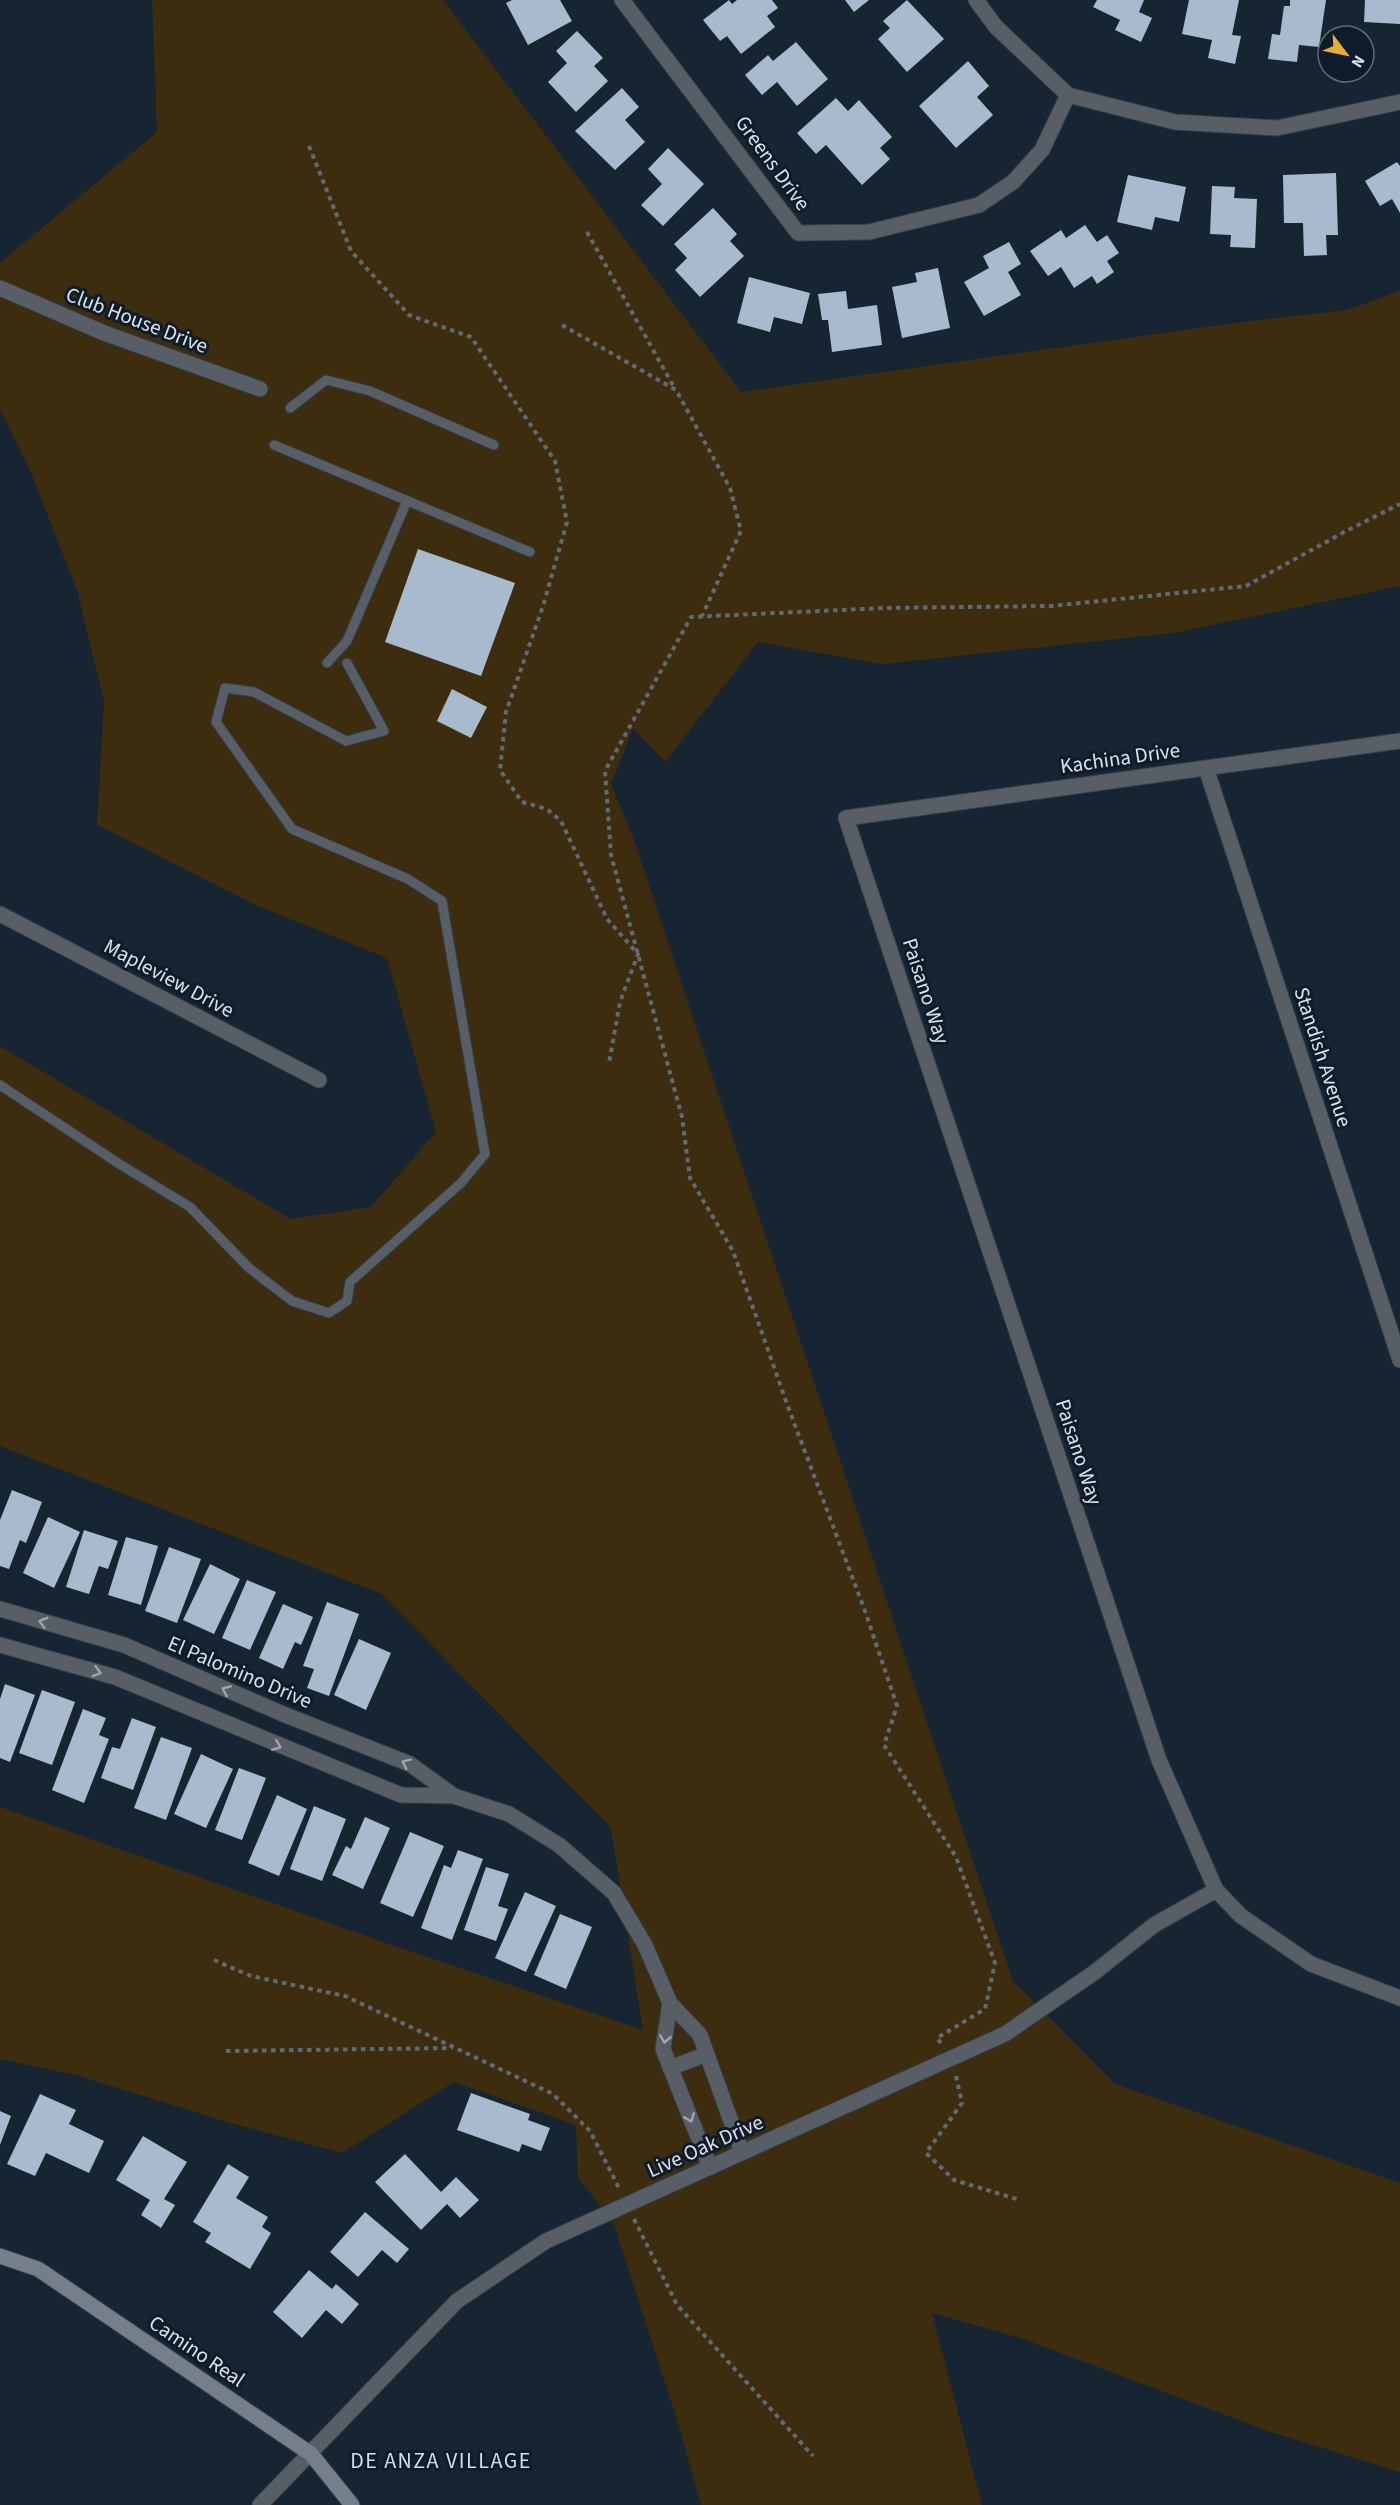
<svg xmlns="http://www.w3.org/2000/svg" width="1400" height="2505" viewBox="0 0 1400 2505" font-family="'Source Sans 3',sans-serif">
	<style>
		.green { fill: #3d2c0e }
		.building { fill: #a8bacd }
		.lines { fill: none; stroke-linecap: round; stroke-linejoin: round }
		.service-casing { stroke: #32404d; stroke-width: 11 }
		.minor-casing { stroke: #32404d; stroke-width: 17 }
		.secondary-casing { stroke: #32404d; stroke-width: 17 }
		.path { stroke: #5f6c78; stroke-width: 4; stroke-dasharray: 4.5 4.5; stroke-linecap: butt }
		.service { stroke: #575e66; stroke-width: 9 }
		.minor { stroke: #575e66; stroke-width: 15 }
		.secondary { stroke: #747f8b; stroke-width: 15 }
		.oneway { stroke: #9ea7b0 }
		.labels { text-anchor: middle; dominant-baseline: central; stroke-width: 6; stroke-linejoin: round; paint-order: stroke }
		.street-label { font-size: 21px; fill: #d9e3ec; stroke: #0e1b29 }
		.neighbourhood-label { font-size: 22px; letter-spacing: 1.5px; fill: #ccdef2; stroke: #0e1b29 }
	</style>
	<rect width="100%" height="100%" fill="#172533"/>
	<!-- green -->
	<path class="green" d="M 152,0 L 443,0 L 741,392 L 1242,322 L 1347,310 L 1400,291 L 1400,586 L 1174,633 L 882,664 L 758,642 L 665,762 L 633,728 L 611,784 L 633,837 L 1013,1981 L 1115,2084 L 1400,2183 L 1400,2472 L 1271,2432 L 1021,2338 L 932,2313 L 982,2505 L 701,2505 L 678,2423 L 614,2224 L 578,2177 L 576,2125 L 454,2082 L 342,2153 L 224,2121 L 76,2075 L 0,2059 L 0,1807 L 389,1944 L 643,2030 L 611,1828 L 382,1594 L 0,1446 L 0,1046 L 290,1219 L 371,1207 L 436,1132 L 387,958 L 258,906 L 97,825 L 104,701 L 77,590 L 29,468 L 0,409 L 0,263 L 157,132 Z"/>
	<!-- building -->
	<path class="building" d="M 512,0 L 560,0 L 572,21 L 528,45 L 506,3 Z
		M 729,0 L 732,4 L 737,0 L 772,0 L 778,8 L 767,16 L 775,27 L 741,54 L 727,36 L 720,41 L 703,20 Z
		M 845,0 L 869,0 L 854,12 Z
		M 907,0 L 944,39 L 907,72 L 878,39 L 890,28 L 883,21 Z
		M 1097,0 L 1144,0 L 1139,12 L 1152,18 L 1141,42 L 1115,30 L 1120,20 L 1093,7 Z
		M 1189,0 L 1239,0 L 1232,35 L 1241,36 L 1235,64 L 1208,58 L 1212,40 L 1182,34 Z
		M 1290,0 L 1326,0 L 1319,47 L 1299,45 L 1297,62 L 1268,59 L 1272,34 L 1280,35 L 1284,6 L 1290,6 Z
		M 1365,0 L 1400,0 L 1400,24 L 1364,22 Z
		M 577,31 L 603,58 L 594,66 L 608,81 L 576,112 L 548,82 L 567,63 L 556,51 Z
		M 796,42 L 828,79 L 797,106 L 777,82 L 762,95 L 745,75 L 768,55 L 773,61 Z
		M 968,61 L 989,86 L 977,97 L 993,115 L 956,148 L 919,106 Z
		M 622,88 L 639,107 L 625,120 L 645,142 L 615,170 L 575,131 Z
		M 836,98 L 848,111 L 859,100 L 892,137 L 880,148 L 890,159 L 862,185 L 826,145 L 816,154 L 797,133 Z
		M 668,148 L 704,184 L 663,226 L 641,205 L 662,184 L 648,169 Z
		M 1397,162 L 1400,166 L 1400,213 L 1392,199 L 1380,206 L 1365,181 Z
		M 1336,173 L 1338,235 L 1326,235 L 1327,255 L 1304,256 L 1303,223 L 1284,223 L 1283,175 Z
		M 1128,175 L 1186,187 L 1179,222 L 1155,217 L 1152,230 L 1117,222 Z
		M 1212,186 L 1235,187 L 1234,198 L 1257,199 L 1255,248 L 1230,247 L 1231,235 L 1210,234 Z
		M 713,208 L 737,234 L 730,241 L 744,256 L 700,297 L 675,270 L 687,258 L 674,244 Z
		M 1085,225 L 1097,242 L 1107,235 L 1119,253 L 1107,261 L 1114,272 L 1097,284 L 1092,276 L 1074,288 L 1061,267 L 1048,276 L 1030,251 L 1061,230 L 1066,238 Z
		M 1009,242 L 1021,264 L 1008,272 L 1021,295 L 984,316 L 964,282 L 989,268 L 983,256 Z
		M 938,268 L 950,328 L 902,338 L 892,287 L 917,282 L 915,273 Z
		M 749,277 L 810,293 L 802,324 L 774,317 L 770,332 L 737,323 Z
		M 846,291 L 848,309 L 877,305 L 882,345 L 832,352 L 828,320 L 822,320 L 818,294 Z
		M 418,549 L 515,583 L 481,676 L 385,642 Z
		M 452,689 L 487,707 L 471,738 L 437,721 Z
		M 12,1490 L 42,1502 L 26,1543 L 20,1540 L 9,1569 L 0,1566 L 0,1520 Z
		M 48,1517 L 80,1532 L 54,1588 L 23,1573 Z
		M 84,1530 L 118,1541 L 108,1569 L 99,1566 L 89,1594 L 66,1587 Z
		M 126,1537 L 158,1546 L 141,1605 L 108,1595 Z
		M 169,1547 L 201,1559 L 177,1623 L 145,1611 Z
		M 210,1564 L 240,1579 L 214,1634 L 183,1620 Z
		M 247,1580 L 276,1592 L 250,1650 L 222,1638 Z
		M 327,1602 L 359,1614 L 329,1696 L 307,1688 L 314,1669 L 303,1666 Z
		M 283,1604 L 313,1617 L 301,1645 L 295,1642 L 283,1669 L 259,1658 Z
		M 359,1639 L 391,1653 L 366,1710 L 334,1695 Z
		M 5,1684 L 35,1695 L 10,1762 L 0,1758 L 0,1699 Z
		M 42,1690 L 75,1702 L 52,1765 L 19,1753 Z
		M 83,1709 L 106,1718 L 99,1735 L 109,1739 L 84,1803 L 52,1790 Z
		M 132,1718 L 156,1727 L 133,1790 L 101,1778 L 112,1747 L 120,1749 Z
		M 161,1737 L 192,1748 L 166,1820 L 134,1808 Z
		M 201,1754 L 233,1769 L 206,1828 L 174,1814 Z
		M 239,1768 L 266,1778 L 242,1840 L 215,1830 Z
		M 277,1795 L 307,1809 L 279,1876 L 248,1863 Z
		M 314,1806 L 346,1819 L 322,1881 L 290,1869 Z
		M 365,1817 L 390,1828 L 363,1889 L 332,1875 L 346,1846 L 351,1849 Z
		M 410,1832 L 444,1846 L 413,1917 L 380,1903 Z
		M 458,1850 L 483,1859 L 452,1940 L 421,1928 L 444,1865 L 451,1868 Z
		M 486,1867 L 509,1874 L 498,1906 L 508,1909 L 496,1941 L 464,1930 Z
		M 525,1892 L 556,1906 L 526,1972 L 495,1958 Z
		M 560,1914 L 592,1927 L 566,1989 L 534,1975 Z
		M 471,2093 L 530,2114 L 528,2120 L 550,2128 L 541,2151 L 522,2144 L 519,2152 L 457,2130 Z
		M 40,2094 L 76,2110 L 69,2124 L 104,2141 L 89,2173 L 46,2153 L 35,2176 L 7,2164 Z
		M 0,2111 L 11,2116 L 0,2145 Z
		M 143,2136 L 187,2162 L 164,2199 L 175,2205 L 161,2228 L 141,2215 L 150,2200 L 116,2180 Z
		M 405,2154 L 441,2192 L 456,2177 L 479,2200 L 460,2218 L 447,2204 L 421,2230 L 375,2182 Z
		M 228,2164 L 249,2177 L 236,2198 L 268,2217 L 262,2227 L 271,2233 L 250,2269 L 205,2242 L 211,2233 L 193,2222 Z
		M 365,2212 L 409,2249 L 397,2263 L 382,2250 L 358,2277 L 330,2252 Z
		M 309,2270 L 332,2289 L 336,2284 L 359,2304 L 342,2324 L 326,2310 L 302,2338 L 273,2312 Z"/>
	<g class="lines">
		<!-- service casing -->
		<g class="service-casing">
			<path id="service" d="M 290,408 L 326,380 L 370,391 L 494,445
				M 274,445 L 530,552
				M 327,663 L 347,641 L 407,501
				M 0,1085 L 121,1165 L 190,1207 L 249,1268 L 292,1301 L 329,1313 L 347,1301 L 350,1282 L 461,1183 L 485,1154 L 442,901 L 408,879 L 292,829 L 216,722 L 225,688 L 254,692 L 346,741 L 384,731 L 347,663"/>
		</g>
		<!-- minor casing -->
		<g class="minor-casing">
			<path id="minor" d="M 622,0 L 798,233 L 869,232 L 979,205 L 1013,182 L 1042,150 L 1068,95
				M 976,0 L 996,27 L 1068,95 L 1175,122 L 1277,128 L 1400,102
				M 0,288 L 104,333 L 260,389
				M 1400,741 L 846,818 L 1159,1760 L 1216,1890 L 1241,1916 L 1311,1964 L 1400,1998
				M 1206,768 L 1400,1360
				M 0,914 L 319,1080
				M 0,1609 L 124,1645 L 283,1714 L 410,1764 L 454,1796
				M 0,1645 L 115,1677 L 401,1795 L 454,1796 L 509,1814 L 559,1845 L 614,1893 L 645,1945 L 670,2003
				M 670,2068 L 707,2054
				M 710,2167 L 663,2049 L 670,2003 L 700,2035 L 742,2152
				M 260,2505 L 457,2301 L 546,2241 L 1005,2034 L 1095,1972 L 1154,1925 L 1216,1890"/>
		</g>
		<!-- secondary casing -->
		<g class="secondary-casing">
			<path id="secondary" d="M 0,2256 L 38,2269 L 311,2454 L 352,2505"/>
		</g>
		<!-- path -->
		<path class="path" d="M 309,146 L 351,251 L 409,315 L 471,337 L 555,461 L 567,522 L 543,606 L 506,712 L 500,770 L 522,802 L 547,809 L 561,821 L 607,919 L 638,954 L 620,1002 L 609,1063
			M 587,232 L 675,389
			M 562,325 L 676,390 L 730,488 L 741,531 L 702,616
			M 214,1960 L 251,1976 L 345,1996 L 553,2094 L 590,2131 L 619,2188
			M 941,2043 L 937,2038 L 985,2009 L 995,1963 L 956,1857 L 884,1745 L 897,1706 L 865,1611 L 787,1404 L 733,1251 L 690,1178 L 682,1117 L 611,855 L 605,771 L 691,617 L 884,608 L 1051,606 L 1246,586 L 1348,530 L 1400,504
			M 226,2051 L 452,2048
			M 956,2076 L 962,2103 L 926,2153 L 954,2180 L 1020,2200
			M 634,2219 L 677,2305 L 813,2456"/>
		<!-- service -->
		<use href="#service" class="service"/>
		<!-- minor -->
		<use href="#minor" class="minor"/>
		<!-- secondary -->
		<use href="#secondary" class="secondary"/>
	</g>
	<!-- one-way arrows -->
	<defs><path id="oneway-chevron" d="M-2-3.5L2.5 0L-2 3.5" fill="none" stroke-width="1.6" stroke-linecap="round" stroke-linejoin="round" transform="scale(1.5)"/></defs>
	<g class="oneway">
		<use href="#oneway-chevron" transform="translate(43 1622) rotate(-163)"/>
		<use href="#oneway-chevron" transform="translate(97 1672) rotate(16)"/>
		<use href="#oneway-chevron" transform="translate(226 1690) rotate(-157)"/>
		<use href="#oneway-chevron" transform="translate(277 1746) rotate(22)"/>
		<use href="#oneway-chevron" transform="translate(406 1763) rotate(-154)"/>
		<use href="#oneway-chevron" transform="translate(665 2039) rotate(99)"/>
		<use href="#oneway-chevron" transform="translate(690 2118) rotate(68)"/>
	</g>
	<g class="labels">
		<!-- street labels -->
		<g class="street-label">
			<text transform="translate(773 163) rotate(54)">Greens Drive</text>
			<text transform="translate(137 320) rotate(21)">Club House Drive</text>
			<text transform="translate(1120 758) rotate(-8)">Kachina Drive</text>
			<text transform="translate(169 978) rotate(28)">Mapleview Drive</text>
			<text transform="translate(926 991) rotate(72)">Paisano Way</text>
			<text transform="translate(1323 1057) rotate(72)">Standish Avenue</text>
			<text transform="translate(1079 1452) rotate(72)">Paisano Way</text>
			<text transform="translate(240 1672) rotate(23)">El Palomino Drive</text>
			<text transform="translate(705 2146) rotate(-24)">Live Oak Drive</text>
			<text transform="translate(197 2351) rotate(34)">Camino Real</text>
		</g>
		<!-- neighbourhood labels -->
		<g class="neighbourhood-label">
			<text x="441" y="2461">DE ANZA VILLAGE</text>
		</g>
	</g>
	<!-- north arrow -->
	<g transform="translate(1346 54) rotate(122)"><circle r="28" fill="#0e1b29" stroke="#5f6b77" stroke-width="1.5"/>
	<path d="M0-4.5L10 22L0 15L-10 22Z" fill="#e7ac36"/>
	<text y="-9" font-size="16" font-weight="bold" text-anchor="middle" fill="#d9e3ec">N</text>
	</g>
</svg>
